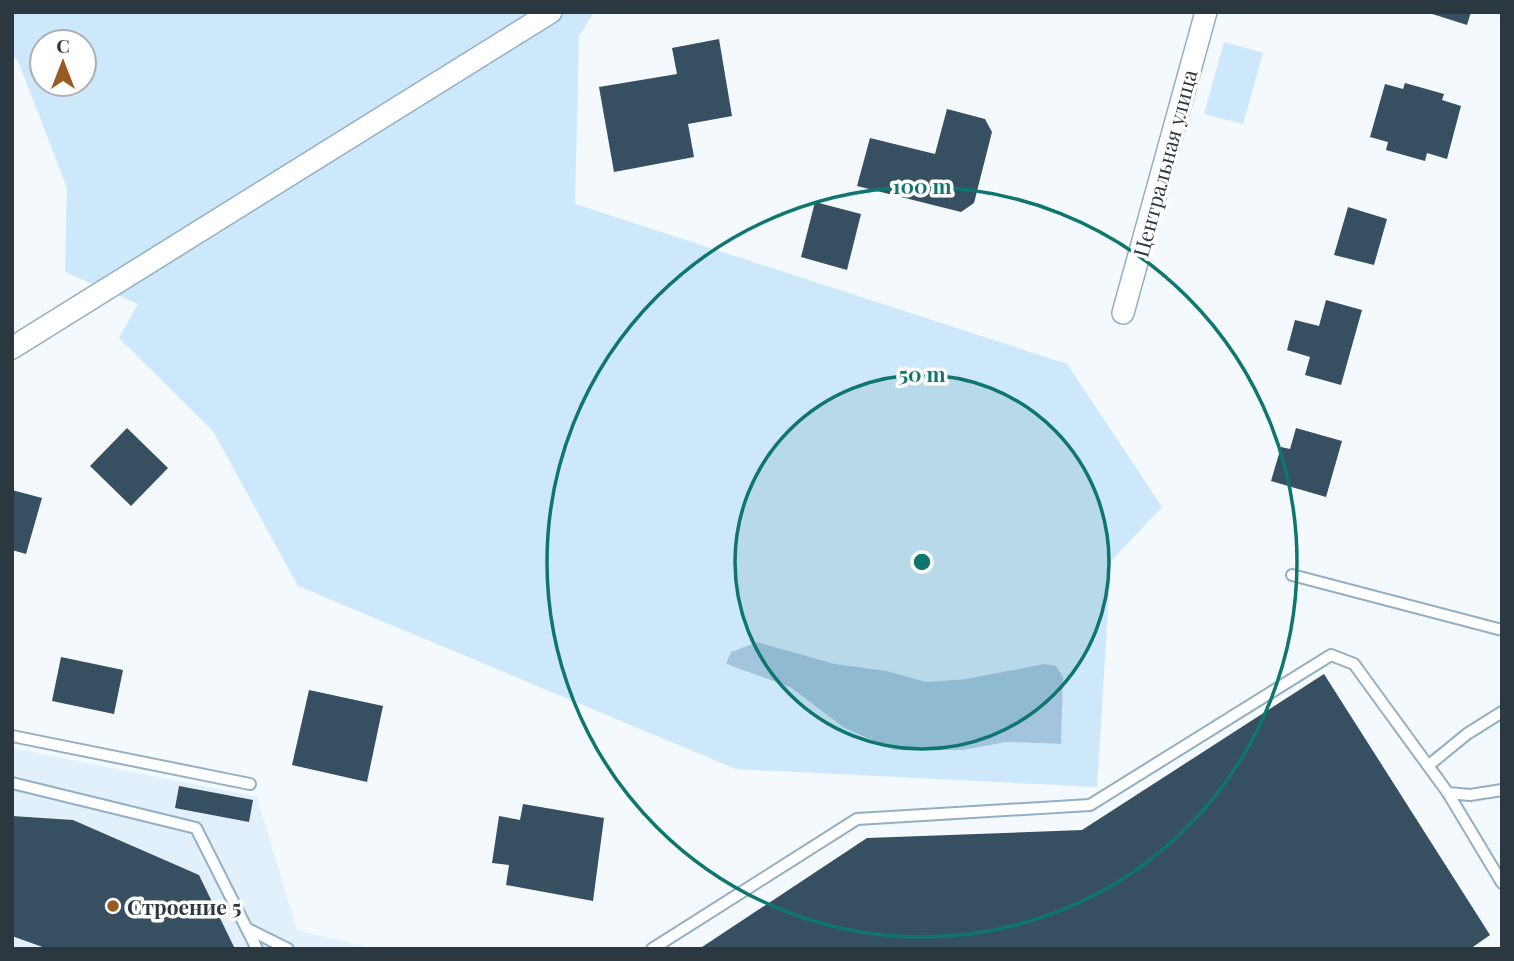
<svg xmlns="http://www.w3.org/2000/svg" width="1514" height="961" viewBox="0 0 1514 961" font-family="'Playfair Display',serif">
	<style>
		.built { fill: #e1f0fb }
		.green { fill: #cee8fb; fill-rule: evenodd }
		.water { fill: #a2c4dd }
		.building { fill: #365062 }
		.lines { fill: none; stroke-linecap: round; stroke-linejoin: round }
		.lane-casing { stroke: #93afc4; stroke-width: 14 }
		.street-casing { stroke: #93afc4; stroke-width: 24 }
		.lane { stroke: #fff; stroke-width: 10 }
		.street { stroke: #fff; stroke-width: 21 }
		.ring { fill: none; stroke: #0f766e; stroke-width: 3.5 }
		.poi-dot { fill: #995b21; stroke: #fff; stroke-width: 2.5 }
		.labels { text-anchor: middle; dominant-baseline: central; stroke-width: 7; stroke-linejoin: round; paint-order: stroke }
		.street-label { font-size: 21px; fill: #2c3840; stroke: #fff }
		.poi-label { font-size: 21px; font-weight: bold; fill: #2c3840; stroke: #fff; text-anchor: start }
		.centre { fill: #0f766e; stroke: #fff; stroke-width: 3.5 }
		.ring-label { font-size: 21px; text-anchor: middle; font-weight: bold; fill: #0f766e; stroke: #fff; stroke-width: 7; stroke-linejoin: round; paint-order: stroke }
	</style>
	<rect width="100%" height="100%" fill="#f3f9fd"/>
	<!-- built -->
	<path class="built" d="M 12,748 L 257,797 L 297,930 L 374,949 L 12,949 Z"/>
	<!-- green -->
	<path class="green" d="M 12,12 L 594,12 L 579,36 L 575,204 L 1067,364 L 1162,507 L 1111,561 L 1097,787 L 736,769 L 298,586 L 213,431 L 119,338 L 138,304 L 65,272 L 67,188 L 18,61 L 12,56 ZM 42,42 L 84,42 L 84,84 L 42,84 ZM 757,642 L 835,664 L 887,671 L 926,682 L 966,679 L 1044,664 L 1056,666 L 1063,677 L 1060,744 L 1007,742 L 963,750 L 843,727 L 790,687 L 726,664 L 731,652 Z
		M 1224,42 L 1263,53 L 1243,124 L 1204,114 Z"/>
	<!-- water -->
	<path class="water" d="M 757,642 L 835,664 L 887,671 L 926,682 L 966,679 L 1044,664 L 1056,666 L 1063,677 L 1061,744 L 1007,742 L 963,750 L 894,750 L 843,727 L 790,687 L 726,664 L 731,652 Z"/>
	<!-- building -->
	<path class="building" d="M 1426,12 L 1471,12 L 1467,25 Z
		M 719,39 L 732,116 L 688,124 L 694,157 L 614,172 L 599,87 L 677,74 L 672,48 Z
		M 1405,83 L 1444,94 L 1442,100 L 1461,106 L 1447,159 L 1427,153 L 1425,161 L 1386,150 L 1388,142 L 1370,137 L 1385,84 L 1403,89 Z
		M 947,109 L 985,119 L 992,132 L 974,203 L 961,212 L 857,186 L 870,138 L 935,154 Z
		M 815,202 L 861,214 L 847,270 L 801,257 Z
		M 1348,207 L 1387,219 L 1374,265 L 1334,255 Z
		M 1326,300 L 1362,310 L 1341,385 L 1305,375 L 1310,357 L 1287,350 L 1295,320 L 1319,326 Z
		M 127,428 L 168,468 L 131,506 L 90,466 Z
		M 1296,428 L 1342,441 L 1326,497 L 1271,481 L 1281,447 L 1290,449 Z
		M 12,490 L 42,498 L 26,554 L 12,550 Z
		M 61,657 L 123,670 L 114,714 L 52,701 Z
		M 1324,674 L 1490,935 L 1470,949 L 699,949 L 867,838 L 1082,830 Z
		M 309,690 L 383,706 L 367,782 L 292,765 Z
		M 179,786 L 253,800 L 249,822 L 175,808 Z
		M 523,804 L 604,818 L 593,901 L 506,885 L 509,865 L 492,863 L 499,816 L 520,820 Z
		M 12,816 L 73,820 L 199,875 L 235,949 L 48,949 L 12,936 Z"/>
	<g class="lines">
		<!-- lane casing -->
		<g class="lane-casing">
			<path id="lane" d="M 1292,575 L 1502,630
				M 12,736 L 250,784
				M 1429,765 L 1467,734 L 1502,712
				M 12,783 L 196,828 L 257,949
				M 1448,793 L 1470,795 L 1502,790
				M 248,929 L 288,949
				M 652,949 L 857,819 L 1090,805 L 1331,655 L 1354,664 L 1448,793 L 1502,883"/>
		</g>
		<!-- street casing -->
		<g class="street-casing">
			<path id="street" d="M 1123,313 L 1206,12
				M 12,348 L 551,12"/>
		</g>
		<!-- lane -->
		<use href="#lane" class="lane"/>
		<!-- street -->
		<use href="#street" class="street"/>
	</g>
	<!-- distance rings -->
	<circle cx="922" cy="562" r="187" fill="#0f766e" fill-opacity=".12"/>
	<g class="ring">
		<circle cx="922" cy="562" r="187"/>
		<circle cx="922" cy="562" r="375"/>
	</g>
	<!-- markers -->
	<circle class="poi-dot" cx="113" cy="906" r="7"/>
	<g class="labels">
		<!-- street labels -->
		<g class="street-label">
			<text transform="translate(1164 163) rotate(-75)">Центральная улица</text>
		</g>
		<!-- poi labels -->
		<g class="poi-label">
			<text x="127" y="906">Строение 5</text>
		</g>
	</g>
	<circle cx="922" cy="562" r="10" class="centre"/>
	<g class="ring-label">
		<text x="922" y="194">100 m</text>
		<text x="922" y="382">50 m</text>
	</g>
	<!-- border -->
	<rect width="1514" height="961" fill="none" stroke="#2c3840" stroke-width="28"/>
	<!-- north arrow -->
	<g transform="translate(63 63)"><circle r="33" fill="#ffffff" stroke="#abafb3" stroke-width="2"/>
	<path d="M0-5L12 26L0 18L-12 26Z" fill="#995b21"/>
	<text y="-10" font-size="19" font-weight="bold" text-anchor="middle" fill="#2c3840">С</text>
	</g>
</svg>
